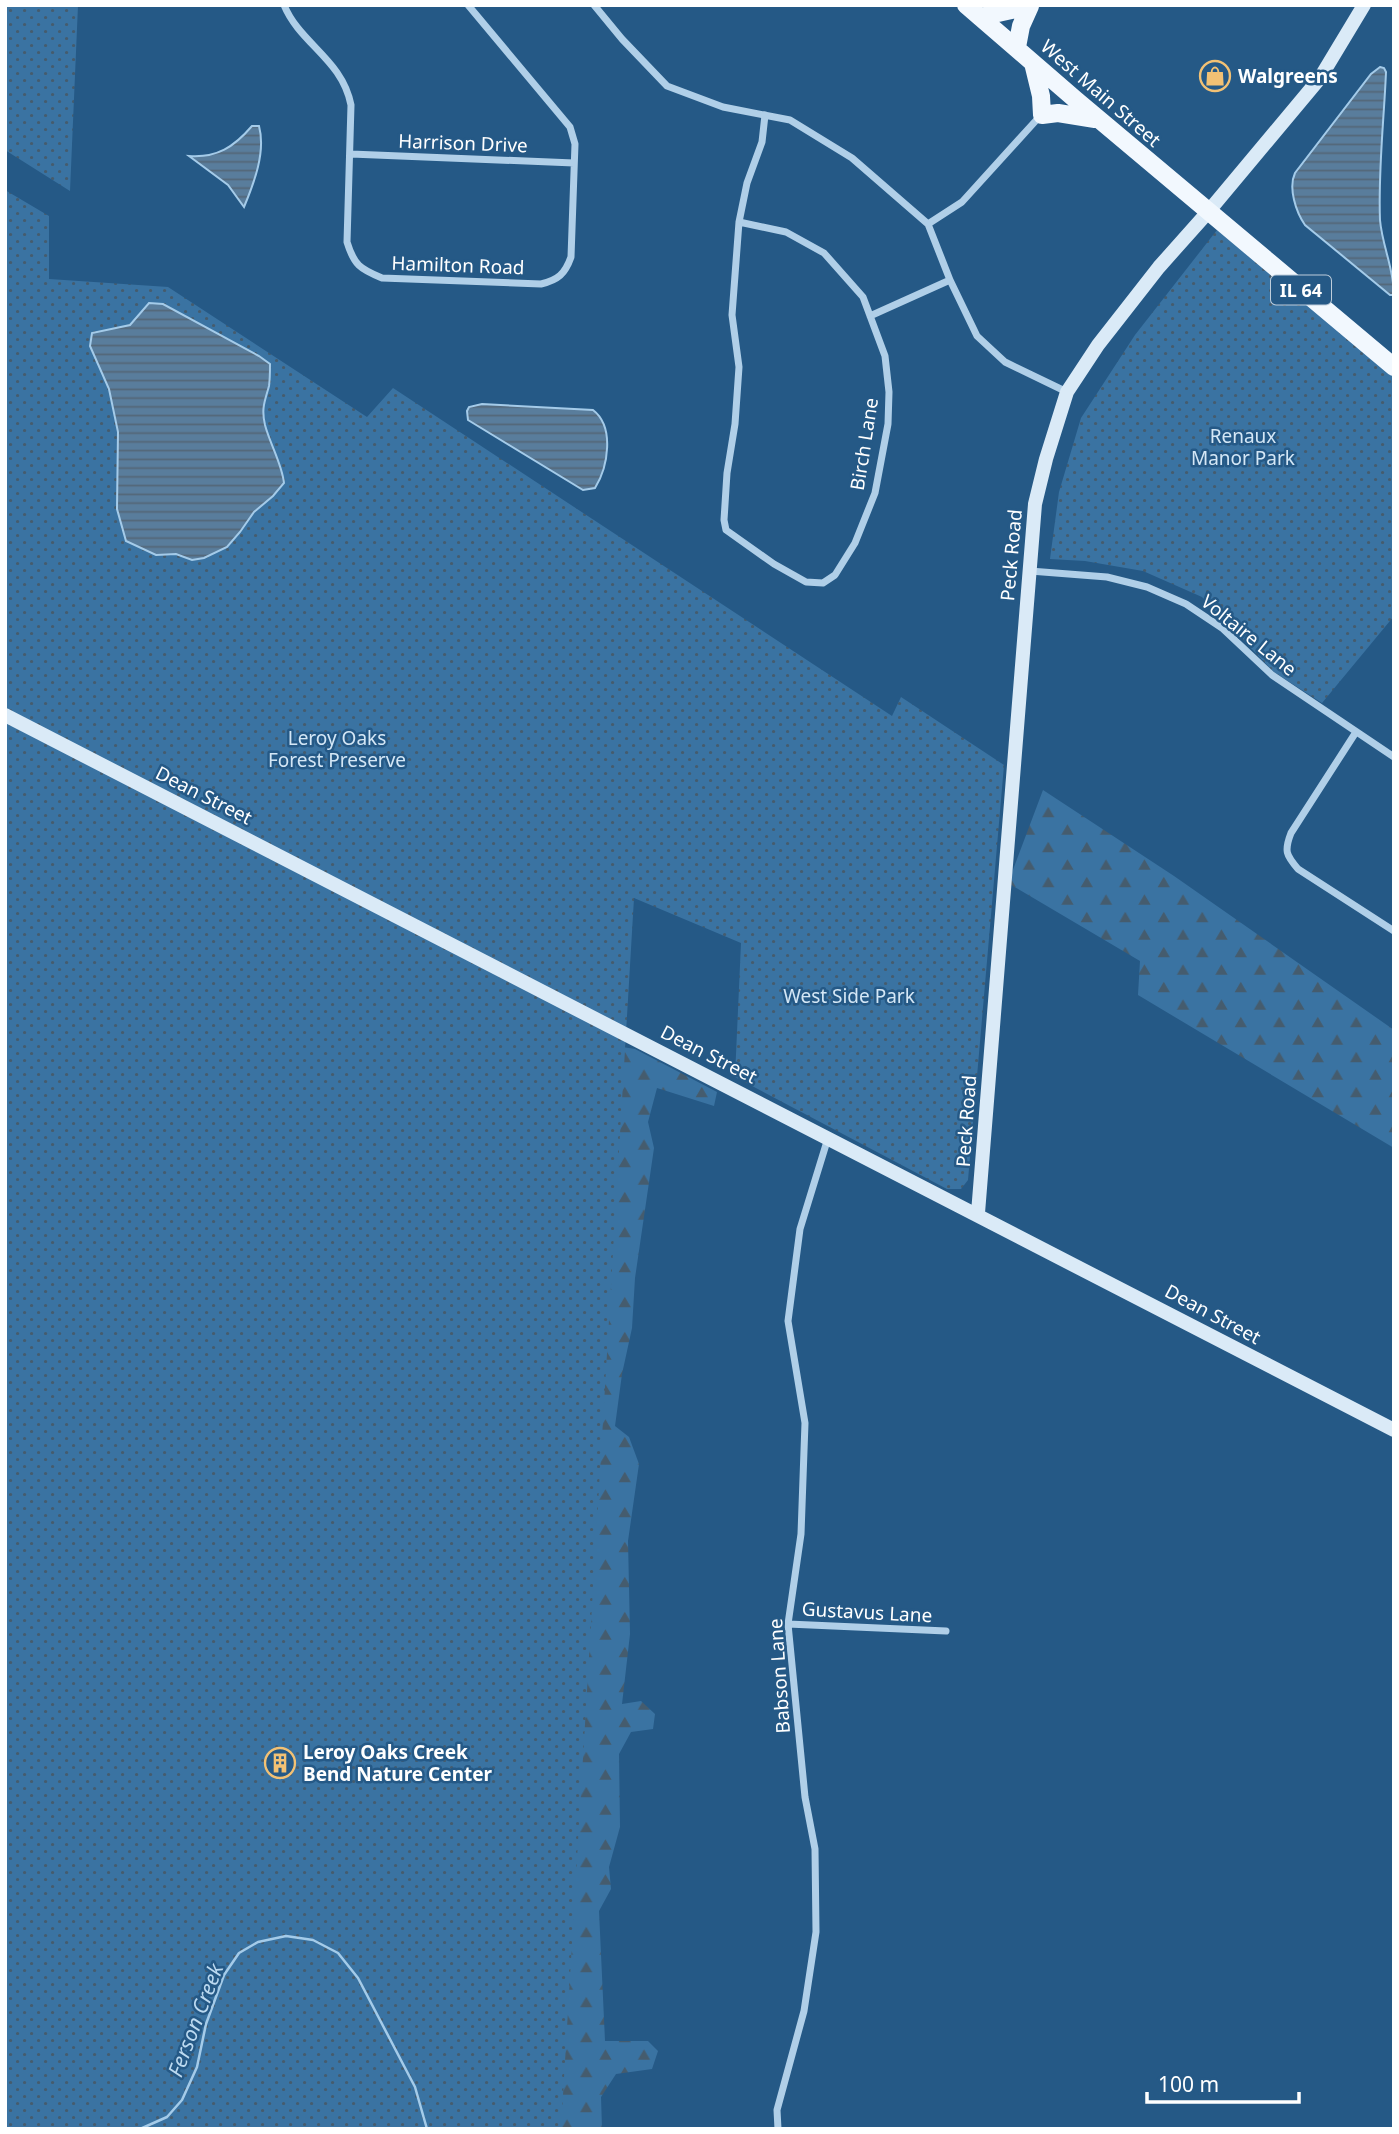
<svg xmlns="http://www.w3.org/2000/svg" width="1399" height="2134" viewBox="0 0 1399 2134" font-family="'Noto Sans',sans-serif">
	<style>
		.forest { fill: url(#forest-firs) }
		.park { fill: url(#park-dots) }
		.water { fill: url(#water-rules); stroke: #a4cbe9; stroke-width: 2 }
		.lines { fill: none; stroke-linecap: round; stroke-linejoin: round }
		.stream { stroke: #a4cbe9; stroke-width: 2.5 }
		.street { stroke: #b0cfe8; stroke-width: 7 }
		.secondary { stroke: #daeaf7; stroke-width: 14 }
		.primary { stroke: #f2f8fe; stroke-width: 18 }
		.labels { text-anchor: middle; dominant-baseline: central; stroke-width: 5; stroke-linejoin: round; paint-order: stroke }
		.shield { fill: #255986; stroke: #becddb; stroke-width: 2 }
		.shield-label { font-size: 18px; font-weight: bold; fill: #fff }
		.poi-label { font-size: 19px; font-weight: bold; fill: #fff; stroke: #255986; text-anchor: start }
		.street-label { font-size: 19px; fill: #fff; stroke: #255986 }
		.park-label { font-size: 19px; fill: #d4e7f6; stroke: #255986 }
		.water-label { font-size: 21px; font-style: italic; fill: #bbd9f0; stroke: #255986 }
	</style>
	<defs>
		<pattern id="forest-firs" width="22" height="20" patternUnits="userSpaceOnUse" patternTransform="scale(1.75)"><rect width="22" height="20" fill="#3a73a2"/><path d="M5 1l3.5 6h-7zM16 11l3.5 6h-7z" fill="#455c6e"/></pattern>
		<pattern id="park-dots" width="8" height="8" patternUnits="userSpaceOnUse" patternTransform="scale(1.75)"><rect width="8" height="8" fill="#3a73a2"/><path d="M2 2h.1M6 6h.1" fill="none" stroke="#455c6e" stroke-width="1.8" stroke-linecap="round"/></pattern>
		<pattern id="water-rules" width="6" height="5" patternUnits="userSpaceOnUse" patternTransform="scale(1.75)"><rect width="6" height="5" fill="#597d9c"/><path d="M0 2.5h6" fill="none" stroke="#536778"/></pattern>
	</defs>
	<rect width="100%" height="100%" fill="#255986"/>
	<!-- forest -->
	<path class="forest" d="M 1043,790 L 1174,876 L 1394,1030 L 1394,1148 L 1138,995 L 1140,961 L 1008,883 Z
		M 616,1046 L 635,1049 L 717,1092 L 714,1106 L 657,1088 L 648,1122 L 654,1148 L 635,1278 L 632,1328 L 622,1374 L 615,1426 L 629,1437 L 639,1464 L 628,1541 L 630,1634 L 622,1704 L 641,1701 L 655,1714 L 653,1729 L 631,1732 L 619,1754 L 620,1827 L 609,1867 L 611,1889 L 599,1911 L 605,2041 L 648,2041 L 658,2051 L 652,2069 L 616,2074 L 601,2097 L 602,2129 L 556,2129 Z"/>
	<!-- park -->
	<path class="park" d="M 5,5 L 78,5 L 70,191 L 5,150 Z
		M 5,190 L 49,216 L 49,279 L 168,287 L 367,417 L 393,388 L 892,716 L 901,697 L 1004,765 L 968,1180 L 961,1189 L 947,1189 L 735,1077 L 741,943 L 634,898 L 561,2129 L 5,2129 Z
		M 1217,230 L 1394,376 L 1394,616 L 1322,703 L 1274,672 L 1202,597 L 1143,571 L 1085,561 L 1050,559 L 1059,492 L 1081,418 L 1135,335 Z"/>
	<!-- water -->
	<path class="water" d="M 1380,67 L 1384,68 L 1386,72 C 1384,120 1378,171 1380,220 C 1382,245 1394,269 1394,295 L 1390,295 L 1305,225 C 1296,212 1288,188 1295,173 L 1371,74 Z
		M 252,126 L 259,126 C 266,152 254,183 244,207 L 228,185 L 189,156 C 217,158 234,147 252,126 Z
		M 149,303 L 163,304 L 259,356 L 270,364 C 270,371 270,379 269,386 C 265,401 261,408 265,425 C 270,444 282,464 284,483 L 273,496 L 254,512 L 240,532 L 227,547 L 204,558 L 192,560 L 176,554 L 156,555 L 126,541 L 117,509 L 118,432 L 109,389 L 90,346 L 92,333 L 130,325 Z
		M 482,404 L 593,410 C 615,427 608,467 595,488 L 583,490 L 468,420 L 467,411 L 469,407 Z"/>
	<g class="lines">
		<!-- stream -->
		<path class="stream" d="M 140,2129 L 167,2117 L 182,2100 L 197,2067 L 206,2024 L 224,1975 L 239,1953 L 258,1942 L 286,1936 L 313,1940 L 338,1953 L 358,1978 L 415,2087 L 427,2129"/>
		<!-- street -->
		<path class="street" d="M 284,5 C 300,44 342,59 351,105 L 347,242 C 354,265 360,269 382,278 L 541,284 C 558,280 565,274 571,257 L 575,144 L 570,127 L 468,5
			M 594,5 L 622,39 L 667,86 L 723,107 L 790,120 L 852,158 L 928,224 L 950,280 L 977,336 L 1005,362 L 1067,392
			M 351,154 L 574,163
			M 739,222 L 786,232 L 824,253 L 863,297 L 885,356 L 889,392 L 888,424 L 875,493 L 855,543 L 835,575 L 823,583 L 806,582 L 774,564 L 726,530 L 724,520 L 727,473 L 735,424 L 739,367 L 732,315 L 739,222 L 747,183 L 762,142 L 765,115
			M 928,224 L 962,202 L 1041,115
			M 870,316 L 950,280
			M 1030,571 L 1107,577 L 1147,587 L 1186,604 L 1222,628 L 1272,675 L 1394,757
			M 1356,732 L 1291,833 C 1284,851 1286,855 1298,869 L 1394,931
			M 788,1624 L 946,1631
			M 778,2129 L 777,2110 L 804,2011 L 816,1932 L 815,1849 L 805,1797 L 788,1624 L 801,1534 L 805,1423 L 788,1321 L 800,1229 L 828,1138"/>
		<!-- secondary -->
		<path class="secondary" d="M 5,715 C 468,952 932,1189 1394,1430
			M 978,1213 L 1035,504 L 1046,459 L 1067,392 L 1098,345 L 1159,267 L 1208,212 L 1320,78 L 1364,5"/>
		<!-- primary -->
		<path class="primary" d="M 966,5 L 1076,100 L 1394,367
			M 980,17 L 1030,6
			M 1017,47 L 1021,26 L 1030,6
			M 1033,63 L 1041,96 L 1042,115 L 1058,113 L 1095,119"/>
	</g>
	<!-- icons -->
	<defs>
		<g id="shop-ring" transform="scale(1.575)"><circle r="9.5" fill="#255986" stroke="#f2c174" stroke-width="1.5"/><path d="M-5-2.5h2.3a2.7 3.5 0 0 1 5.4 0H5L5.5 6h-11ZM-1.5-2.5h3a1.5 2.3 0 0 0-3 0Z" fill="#f2c174"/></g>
		<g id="building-ring" transform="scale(1.575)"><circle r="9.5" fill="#255986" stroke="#f2c174" stroke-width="1.5"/><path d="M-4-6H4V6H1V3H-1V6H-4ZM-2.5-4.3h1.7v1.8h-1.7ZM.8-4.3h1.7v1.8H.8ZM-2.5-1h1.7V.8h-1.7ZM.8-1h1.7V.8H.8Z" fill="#f2c174"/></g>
	</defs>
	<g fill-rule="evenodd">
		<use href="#shop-ring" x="1215" y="76"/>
		<use href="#building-ring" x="280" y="1763"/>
	</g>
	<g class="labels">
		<!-- shield labels -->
		<rect class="shield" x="1271" y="275.5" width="60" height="29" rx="5"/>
		<g class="shield-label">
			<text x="1301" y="290">IL 64</text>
		</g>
		<!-- poi labels -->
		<g class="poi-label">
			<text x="1238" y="76">Walgreens</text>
			<text x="303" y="1752">Leroy Oaks Creek<tspan x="303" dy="22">Bend Nature Center</tspan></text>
		</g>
		<!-- street labels -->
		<g class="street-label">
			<text transform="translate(1101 93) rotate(41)">West Main Street</text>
			<text transform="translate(463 143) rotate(2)">Harrison Drive</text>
			<text transform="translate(458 265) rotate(2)">Hamilton Road</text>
			<text transform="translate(864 444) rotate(-81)">Birch Lane</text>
			<text transform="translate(1011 555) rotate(-85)">Peck Road</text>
			<text transform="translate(1249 635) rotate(39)">Voltaire Lane</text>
			<text transform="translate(204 795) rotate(27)">Dean Street</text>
			<text transform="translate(709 1054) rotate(27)">Dean Street</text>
			<text transform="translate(966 1121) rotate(-86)">Peck Road</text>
			<text transform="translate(1213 1314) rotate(28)">Dean Street</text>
			<text transform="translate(867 1612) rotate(3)">Gustavus Lane</text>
			<text transform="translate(779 1676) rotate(-94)">Babson Lane</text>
		</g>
		<!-- park labels -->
		<g class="park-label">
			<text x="1243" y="436">Renaux<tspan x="1243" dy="22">Manor Park</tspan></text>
			<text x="337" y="738">Leroy Oaks<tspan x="337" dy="22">Forest Preserve</tspan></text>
			<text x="849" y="996">West Side Park</text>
		</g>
		<!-- water labels -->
		<g class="water-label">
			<text transform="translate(195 2020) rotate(-69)">Ferson Creek</text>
		</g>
	</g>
	<!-- border -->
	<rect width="1399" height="2134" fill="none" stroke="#ffffff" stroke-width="14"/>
	<!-- scale -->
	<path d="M1147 2092v10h152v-10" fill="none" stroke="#ffffff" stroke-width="3.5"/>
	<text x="1158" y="2092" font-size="21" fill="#ffffff" stroke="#255986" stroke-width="5" paint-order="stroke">100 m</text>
</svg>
